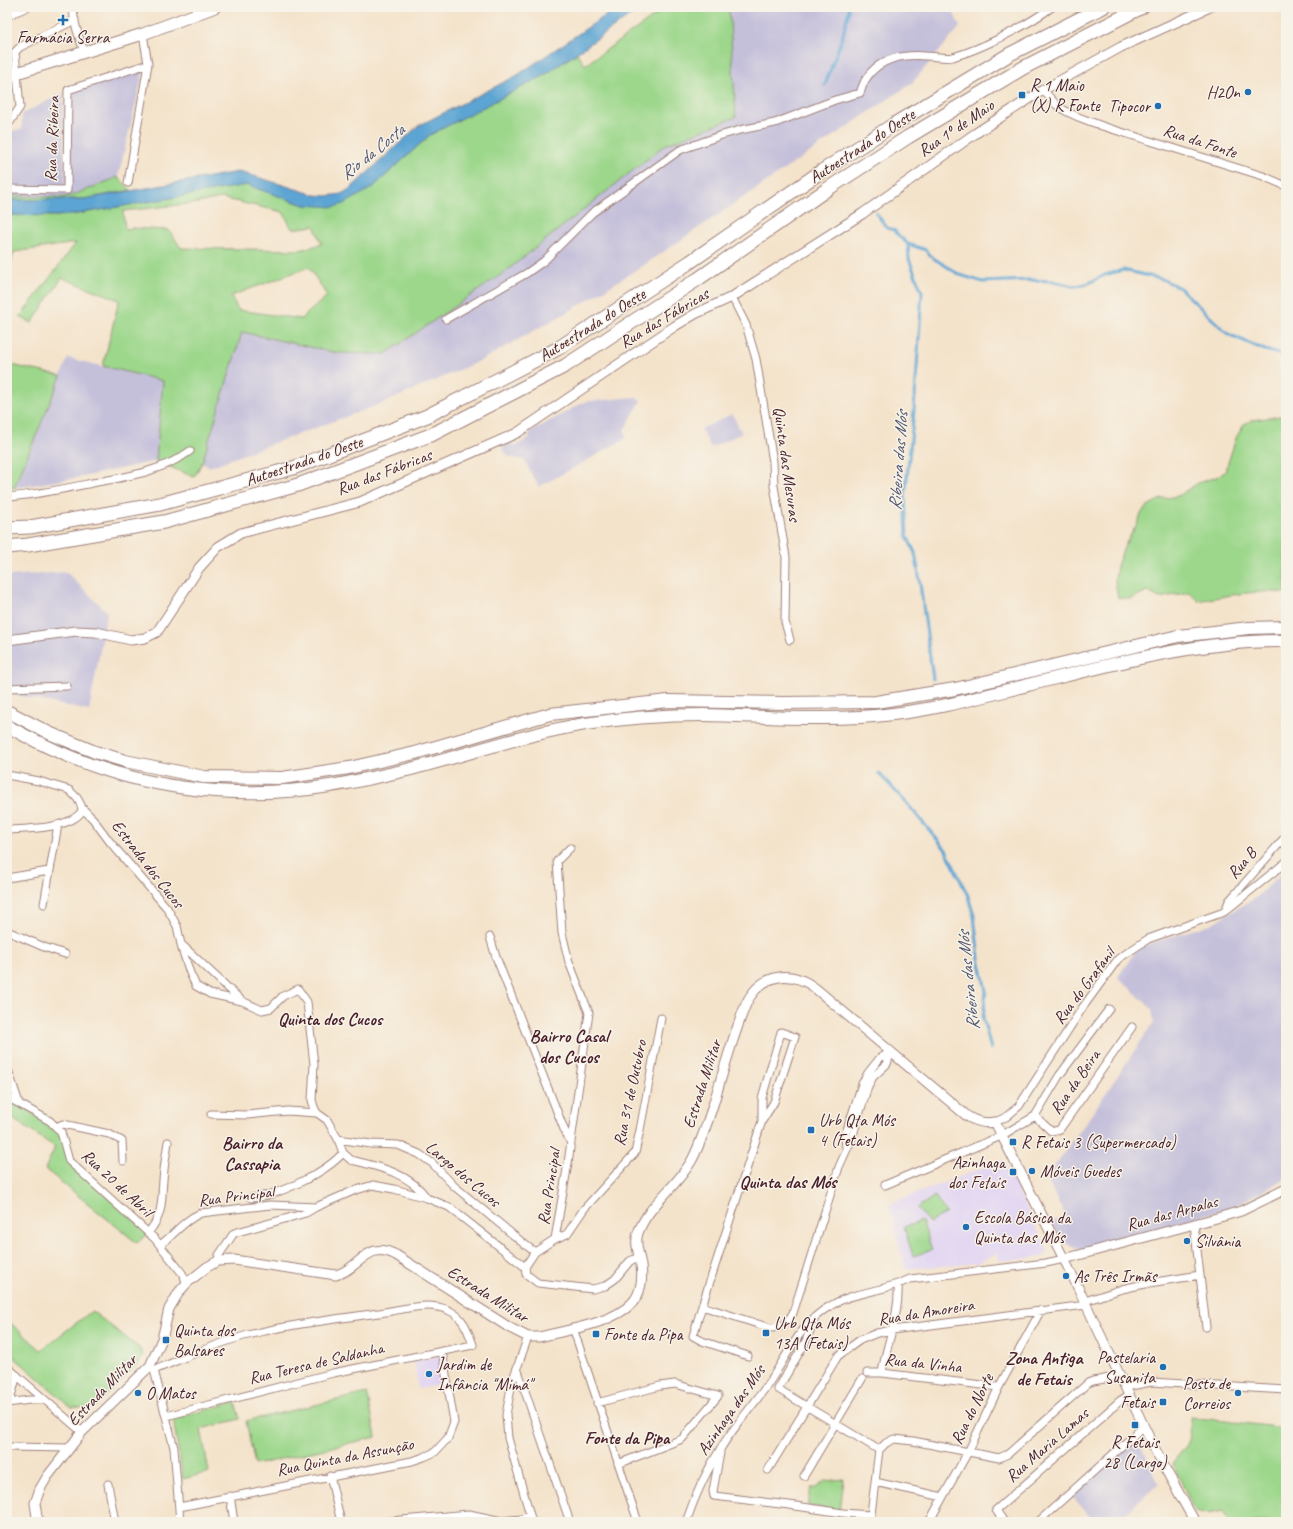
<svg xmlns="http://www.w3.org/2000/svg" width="1293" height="1529" viewBox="0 0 1293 1529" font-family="Caveat,sans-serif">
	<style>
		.built { fill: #e1d4f3 }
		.industrial { fill: #c5c0da }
		.green { fill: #9cd78b; stroke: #737b5b; fill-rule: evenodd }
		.water { fill: #5ca4d3; stroke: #53627f }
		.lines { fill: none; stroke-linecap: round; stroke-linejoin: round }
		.stream { stroke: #5ca4d3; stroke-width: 3 }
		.minor-casing { stroke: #9f817b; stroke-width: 9 }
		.tertiary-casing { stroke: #9f817b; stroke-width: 11 }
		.primary-casing { stroke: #9f817b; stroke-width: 13 }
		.trunk-casing { stroke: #9f817b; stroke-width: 14 }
		.motorway-casing { stroke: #9f817b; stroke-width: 15 }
		.minor { stroke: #fff; stroke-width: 7 }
		.tertiary { stroke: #fff; stroke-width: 9 }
		.primary { stroke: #fff; stroke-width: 11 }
		.trunk { stroke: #fff; stroke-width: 12 }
		.motorway { stroke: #fff; stroke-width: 13 }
		.poi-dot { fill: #1f6fb2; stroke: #f7f3e8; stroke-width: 1.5 }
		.labels { text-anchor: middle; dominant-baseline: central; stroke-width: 3; stroke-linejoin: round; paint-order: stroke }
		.poi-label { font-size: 17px; fill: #4a1f2b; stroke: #f7f3e8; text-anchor: start }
		.street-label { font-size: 17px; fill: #4a1f2b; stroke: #f7f3e8 }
		.water-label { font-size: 18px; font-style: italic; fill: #51546e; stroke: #f7f3e8 }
		.neighbourhood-label { font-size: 18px; font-weight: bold; fill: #4a1f2b; stroke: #f7f3e8 }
	</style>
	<rect width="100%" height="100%" fill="#f7f3e8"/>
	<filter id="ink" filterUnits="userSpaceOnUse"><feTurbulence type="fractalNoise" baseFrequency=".025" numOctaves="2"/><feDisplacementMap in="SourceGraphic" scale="8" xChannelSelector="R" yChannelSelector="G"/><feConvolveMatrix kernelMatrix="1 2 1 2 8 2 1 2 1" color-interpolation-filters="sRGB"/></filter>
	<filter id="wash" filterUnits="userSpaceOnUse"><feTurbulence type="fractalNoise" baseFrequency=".012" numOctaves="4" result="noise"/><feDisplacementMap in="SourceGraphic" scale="16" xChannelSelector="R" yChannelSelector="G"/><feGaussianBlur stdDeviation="0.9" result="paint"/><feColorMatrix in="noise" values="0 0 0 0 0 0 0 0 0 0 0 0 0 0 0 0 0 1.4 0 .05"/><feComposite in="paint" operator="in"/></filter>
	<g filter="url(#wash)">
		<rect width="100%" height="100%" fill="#f4e3cb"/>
		<!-- built -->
		<path class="built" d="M 1003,1160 L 1048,1251 L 1043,1257 L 1000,1261 L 997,1253 L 977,1263 L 905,1269 L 889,1204 Z
			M 438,1356 L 440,1358 L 445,1384 L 418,1389 L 414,1361 Z"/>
		<!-- industrial -->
		<path class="industrial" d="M 737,7 L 951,7 L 960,27 L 912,83 L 647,263 L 585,302 L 482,360 L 386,402 L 209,467 L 202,463 L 242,332 L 337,353 L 385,354 L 505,272 L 665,145 L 736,117 L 729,10 Z
			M 142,68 L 144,69 L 118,177 L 76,194 L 65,197 L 7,196 L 7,131 L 22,130 L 22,114 L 63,93 L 65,190 L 72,89 Z
			M 68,358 L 163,381 L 156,461 L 87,476 L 14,488 Z
			M 634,397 L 641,401 L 624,430 L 627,438 L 539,487 L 524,460 L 509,457 L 502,448 L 510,443 L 516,446 L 529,438 L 530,432 L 584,402 Z
			M 732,414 L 742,433 L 711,448 L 701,429 Z
			M 66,572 L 107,612 L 89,711 L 7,693 L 7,576 Z
			M 1286,868 L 1286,1177 L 1284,1180 L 1233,1207 L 1080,1250 L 1061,1241 L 1052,1223 L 1065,1215 L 1046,1178 L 1089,1118 L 1154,1022 L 1152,1009 L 1118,977 L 1135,952 L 1145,945 L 1211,924 L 1257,897 Z
			M 1137,1436 L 1159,1484 L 1113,1522 L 1095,1522 L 1071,1495 Z"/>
		<!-- green -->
		<path class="green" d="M 667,7 L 729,7 L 736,117 L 665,145 L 505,272 L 385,354 L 337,353 L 242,332 L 202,463 L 194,477 L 156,461 L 163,381 L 103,366 L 119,300 L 62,278 L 32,323 L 20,317 L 76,243 L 14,252 L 7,277 L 7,215 L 57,216 L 77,214 L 239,185 L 247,185 L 304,205 L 372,188 L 430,135 L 543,76 L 577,53 L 585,65 ZM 221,198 L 283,212 L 292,229 L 314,226 L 322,244 L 300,250 L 181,248 L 169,230 L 132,228 L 125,229 L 123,211 L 198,203 ZM 309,267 L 327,296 L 301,319 L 238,310 L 231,296 Z
			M 118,177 L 131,190 L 84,199 L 7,200 L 7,196 L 65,197 L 76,194 Z
			M 7,364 L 61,376 L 14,488 L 7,488 Z
			M 1281,416 L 1286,419 L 1286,593 C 1256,589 1227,596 1198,601 L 1190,592 L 1159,598 L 1147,591 L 1131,599 L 1118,598 L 1115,581 L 1117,566 L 1125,545 L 1138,522 L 1142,512 L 1151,504 L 1161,499 L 1178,496 L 1198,483 L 1219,476 L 1225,472 L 1236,438 L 1244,424 L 1253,420 Z
			M 7,1097 L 61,1132 L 69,1162 L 148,1233 L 137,1243 L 45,1169 L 55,1147 L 7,1115 Z
			M 935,1196 L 946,1213 L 929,1223 L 917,1208 Z
			M 922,1221 L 932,1250 L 913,1256 L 904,1227 Z
			M 92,1311 L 140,1349 L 143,1355 L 138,1364 L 96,1406 L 92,1408 L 71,1407 L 7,1351 L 7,1320 L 41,1350 Z
			M 367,1393 L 376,1437 L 255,1465 L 246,1421 Z
			M 235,1402 L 240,1419 L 201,1429 L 209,1472 L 183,1479 L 173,1419 Z
			M 1190,1417 L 1286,1428 L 1286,1522 L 1231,1522 L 1224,1511 L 1207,1514 L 1195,1511 L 1172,1463 C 1188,1444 1192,1444 1190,1417 Z
			M 844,1479 L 840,1510 L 808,1506 L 811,1488 L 816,1488 L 825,1481 Z"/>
		<!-- water -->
		<path class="water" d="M 618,7 L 643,7 L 543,76 L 430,135 L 372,188 L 344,204 L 334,207 L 304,205 L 247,185 L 77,214 L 57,216 L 7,215 L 7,200 L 84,199 L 238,172 L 254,176 L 315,195 L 327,196 L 341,194 L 350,189 L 418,126 L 516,76 Z"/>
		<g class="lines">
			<!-- stream -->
			<path class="stream" d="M 825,85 L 843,35 L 849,10 L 848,7
				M 876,213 L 887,228 L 894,230 L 900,237 L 908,244 L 926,250 L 930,256 L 960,275 L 983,282 L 1031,280 L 1052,281 L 1073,286 L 1085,285 L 1105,275 L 1123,270 L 1162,279 L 1180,288 L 1228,334 L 1265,350 L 1286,356
				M 908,244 L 909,259 L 922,292 L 914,411 L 905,496 L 907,536 L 915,553 L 919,576 L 933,679
				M 879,773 L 910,807 L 946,850 L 968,896 L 974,916 L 979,958 L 986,991 L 983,1018 L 991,1049"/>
		</g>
	</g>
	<g filter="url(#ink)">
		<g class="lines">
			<!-- minor casing -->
			<g class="minor-casing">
				<path id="minor" d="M 74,7 C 71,17 81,42 84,52
					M 7,16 L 27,7
					M 1043,90 C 1048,95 1053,102 1058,106 C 1070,116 1088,120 1102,126 L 1263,176 L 1286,186
					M 7,124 L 10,122 L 20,107 L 15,52 L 20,47 L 75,20
					M 128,183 L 148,64 L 143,34
					M 7,189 L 67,190 L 68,90 L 148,64
					M 732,297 L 746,325 L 756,359 L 773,462 L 774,486 L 786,557 L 785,622 L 790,640
					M 446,319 L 527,273 L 544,261 L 592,213 L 680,150 L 719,136 L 740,130 L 775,123 L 835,100 L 860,93 C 862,88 863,83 866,79 C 878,58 904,54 926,56 C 934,56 945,59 953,57 C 984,48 1026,26 1052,7
					M 7,497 C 36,495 63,489 92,483 C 125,477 162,472 190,451
					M 7,688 L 67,686
					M 7,775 L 39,781 L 69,790 L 77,798 L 81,805 L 82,811 C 70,829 27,829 7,830
					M 82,808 L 93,819 L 110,842 L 167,908 L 177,926 L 182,949 L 190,973 L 196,986 L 210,994 L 242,1001
					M 7,878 L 49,871
					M 44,904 L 58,825
					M 1225,911 L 1229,901 L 1286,836
					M 7,931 L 44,947 L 65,954
					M 490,937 L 496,957 L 564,1129 L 571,1143
					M 181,944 L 242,1001 L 262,1010 L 271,1008 L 283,996 L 298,989 L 307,1002 L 314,1064 L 312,1100 L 314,1107 L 317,1113 L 327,1120 L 338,1139 L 343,1153 L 351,1160 C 380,1167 409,1173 427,1198
					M 7,1067 L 19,1103
					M 7,1097 L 50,1121 L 61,1132 L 69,1161 L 155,1239 L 182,1273 L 187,1283
					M 211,1114 L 247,1115 L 288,1111 L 317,1113
					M 1035,1116 L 1052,1132 L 1060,1129 L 1132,1027
					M 762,1121 L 762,1098 L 781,1032 L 795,1037 L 774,1102 L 762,1121 L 702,1306 L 770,1328 C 782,1328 787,1324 793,1313 L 839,1167 L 852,1138 L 868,1086 L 873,1077 L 887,1064 L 891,1052
					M 995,1122 L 1006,1117 L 1019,1106 L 1083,1007 L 1118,959 L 1148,939 L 1224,912 L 1286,862
					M 56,1127 L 63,1124 L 109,1134 L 122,1141 L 123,1161
					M 338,1139 L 371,1144 L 398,1145 L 419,1154 L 432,1163 L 454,1186 L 523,1243 L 535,1252
					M 846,1148 L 845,1136 L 862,1084 L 868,1073 L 880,1058 L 891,1052
					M 885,1185 L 1001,1136 L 1035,1116 L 1059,1076 L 1109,1009
					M 251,1198 C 278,1196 325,1173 343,1153
					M 1194,1224 L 1206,1327
					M 148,1233 C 164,1214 161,1202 163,1180 C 164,1167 166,1154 168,1142
					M 555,1239 L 567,1234 L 584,1209 L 635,1153 L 640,1130 L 661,1018
					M 160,1245 C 175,1234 184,1220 201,1213 L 270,1205 L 316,1207 L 353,1191 L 373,1185 L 394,1189 L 427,1198 L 449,1207 L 525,1267 L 535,1252 L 555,1239 L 568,1163 L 589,1013 L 569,962 L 562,933 L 557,861 L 570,848
					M 218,1261 L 219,1255 L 234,1233 L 306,1213 L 316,1207
					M 525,1267 L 526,1274 L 538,1283 L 593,1289 L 605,1286 L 615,1279 L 630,1261 L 639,1257
					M 1085,1301 L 1122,1289 L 1149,1283 L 1200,1275
					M 702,1306 L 693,1336 L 702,1341 L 748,1356
					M 814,1321 L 805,1343 L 778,1389 L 879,1450
					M 573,1328 L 638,1522
					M 528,1337 L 512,1382 L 506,1415 L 508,1438 L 532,1522
					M 7,1367 L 82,1432
					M 517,1368 L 570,1522
					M 154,1370 C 185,1358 216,1343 248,1335 C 291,1324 336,1319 379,1313 C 402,1310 426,1301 448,1310 C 464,1317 468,1331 473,1345 L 333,1373 L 166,1416
					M 154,1370 L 174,1448 L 180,1522
					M 867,1373 L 882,1373 L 999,1387
					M 882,1373 C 886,1344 900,1315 898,1285
					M 1126,1387 L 1151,1382 L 1286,1390
					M 7,1403 L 30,1400 L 45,1400
					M 9,1403 L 17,1375
					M 597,1403 L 660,1386 L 675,1384 L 718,1396 L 682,1439 L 618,1464
					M 7,1447 L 70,1448
					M 879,1450 L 886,1443 L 894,1439 L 913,1441 L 999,1458 L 1008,1454 L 1088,1383 L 1093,1381 L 1121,1376
					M 720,1453 L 713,1491 L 714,1496 L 789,1505 L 843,1513 L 870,1515
					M 768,1470 L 838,1356 L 860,1340 L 877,1333 L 892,1330 L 1086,1305
					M 330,1476 L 341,1522
					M 804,1476 L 862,1379
					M 875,1482 L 943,1497
					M 108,1484 L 115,1522
					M 230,1496 L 234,1522
					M 179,1507 L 412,1461 L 424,1457 L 435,1452 L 448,1438 L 454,1422 L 442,1351
					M 380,1522 L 469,1514 L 502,1521 L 521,1519 L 530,1516
					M 686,1522 C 695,1496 706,1471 721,1448 C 735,1425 753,1406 768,1384 C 787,1357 800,1323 830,1306 C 854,1291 884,1292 910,1279 L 1046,1263 L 1064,1259
					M 870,1522 L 879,1450
					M 929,1522 L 968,1452 L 999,1387 L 1041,1310
					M 1004,1522 L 996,1510 L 1121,1400 L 1130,1395
					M 1038,1522 L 1144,1426"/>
			</g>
			<!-- tertiary casing -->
			<g class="tertiary-casing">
				<path id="tertiary" d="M 7,640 L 76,631 L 96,632 L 131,640 L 145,638 L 157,632 L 199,568 L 218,547 L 241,533 L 360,502 L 517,433 L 675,326 L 695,314 L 732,297 L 862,214 L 976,133 L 1043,90 L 1121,47 L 1210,7
					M 1064,1259 L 1224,1216 L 1241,1211 L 1286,1189
					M 40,1522 L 37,1517 L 35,1503 L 40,1489 L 47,1477 L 82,1432 L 150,1366 L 162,1339 L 169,1309 L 179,1292 L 187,1283 L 207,1267 L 218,1261 L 234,1260 L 336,1275 C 360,1269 367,1239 396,1255 L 510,1328 L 528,1337 L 539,1337 C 566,1330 612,1324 632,1303 C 641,1294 643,1278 641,1266 C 640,1255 634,1245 638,1233 C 649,1203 678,1187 693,1158 C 702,1140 708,1121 714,1102 C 724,1069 733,1036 746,1004 C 760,975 789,968 815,988 L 967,1116 C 976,1122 984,1124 995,1122 L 1073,1277 L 1157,1454 L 1195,1522"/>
			</g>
			<!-- primary casing -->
			<g class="primary-casing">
				<path id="primary" d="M 7,76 L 143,34 L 215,7"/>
			</g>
			<!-- trunk casing -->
			<g class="trunk-casing">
				<path id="trunk" d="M 7,711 L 49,733 L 95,752 L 125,761 L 204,777 L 282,778 L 349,768 L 415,753 L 550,714 L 668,701 L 783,703 L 876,702 L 955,689 L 1178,636 L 1249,628 L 1286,627
					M 7,726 C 38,743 69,758 103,769 C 175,793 255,798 330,786 C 356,782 381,776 407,770 C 466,755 524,734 585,724 C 624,718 663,715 703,715 C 766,716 830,722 893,714 C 939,709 983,696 1028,685 C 1112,664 1198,640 1286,641"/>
			</g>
			<!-- motorway casing -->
			<g class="motorway-casing">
				<path id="motorway" d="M 7,528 L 30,527 L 160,504 L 293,468 L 427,416 L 557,349 L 690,262 L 819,173 L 896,123 L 1010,54 L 1103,7
					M 7,547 L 28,545 L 164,522 L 298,485 L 433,434 L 565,366 L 698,279 L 829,188 L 908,137 L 1023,68 L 1142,7"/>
			</g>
			<!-- minor -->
			<use href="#minor" class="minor"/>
			<!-- tertiary -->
			<use href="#tertiary" class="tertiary"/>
			<!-- primary -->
			<use href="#primary" class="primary"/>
			<!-- trunk -->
			<use href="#trunk" class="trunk"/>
			<!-- motorway -->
			<use href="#motorway" class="motorway"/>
		</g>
	</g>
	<!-- markers -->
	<g class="poi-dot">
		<path d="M61 14h4v4h4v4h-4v4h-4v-4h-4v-4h4z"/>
		<circle cx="1248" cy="92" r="4"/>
		<rect x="1018" y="91" width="8" height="8" rx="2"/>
		<circle cx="1158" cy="106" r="4"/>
		<rect x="807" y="1126" width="8" height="8" rx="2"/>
		<rect x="1009" y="1138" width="8" height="8" rx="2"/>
		<circle cx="1032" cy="1171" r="4"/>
		<rect x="1009" y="1168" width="8" height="8" rx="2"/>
		<circle cx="966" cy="1227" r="4"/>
		<circle cx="1187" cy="1241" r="4"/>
		<circle cx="1066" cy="1276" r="4"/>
		<rect x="762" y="1329" width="8" height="8" rx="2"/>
		<rect x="592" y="1330" width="8" height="8" rx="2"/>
		<rect x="162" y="1336" width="8" height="8" rx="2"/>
		<circle cx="1163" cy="1367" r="4"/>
		<circle cx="429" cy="1374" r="4"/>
		<circle cx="138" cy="1393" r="4"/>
		<circle cx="1238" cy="1393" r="4"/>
		<rect x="1159" y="1398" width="8" height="8" rx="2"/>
		<rect x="1131" y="1421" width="8" height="8" rx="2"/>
	</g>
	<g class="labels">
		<!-- poi labels -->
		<g class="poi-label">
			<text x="63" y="37" text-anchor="middle">Farmácia Serra</text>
			<text x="1030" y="85">R 1 Maio<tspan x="1030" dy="20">(X) R Fonte</tspan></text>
			<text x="1240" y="92" text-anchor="end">H2On</text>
			<text x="1150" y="106" text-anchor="end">Tipocor</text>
			<text x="819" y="1120">Urb Qta Mós<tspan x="819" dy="20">4 (Fetais)</tspan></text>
			<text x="1021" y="1142">R Fetais 3 (Supermercado)</text>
			<text x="1005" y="1162" text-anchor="end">Azinhaga<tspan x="1005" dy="20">dos Fetais</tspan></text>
			<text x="1040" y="1171">Móveis Guedes</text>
			<text x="974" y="1217">Escola Básica da<tspan x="974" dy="20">Quinta das Mós</tspan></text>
			<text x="1195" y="1241">Silvânia</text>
			<text x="1074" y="1276">As Três Irmãs</text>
			<text x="774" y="1323">Urb Qta Mós<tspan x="774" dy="20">13A (Fetais)</tspan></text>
			<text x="174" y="1330">Quinta dos<tspan x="174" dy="20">Balsares</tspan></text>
			<text x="604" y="1334">Fonte da Pipa</text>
			<text x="1155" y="1357" text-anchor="end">Pastelaria<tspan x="1155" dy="20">Susanita</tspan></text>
			<text x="437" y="1364">Jardim de<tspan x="437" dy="20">Infância "Mimá"</tspan></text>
			<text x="1230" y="1383" text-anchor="end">Posto de<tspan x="1230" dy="20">Correios</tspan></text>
			<text x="146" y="1393">O Matos</text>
			<text x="1155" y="1402" text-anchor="end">Fetais</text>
			<text x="1135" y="1442" text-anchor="middle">R Fetais<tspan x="1135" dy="20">28 (Largo)</tspan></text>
		</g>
		<!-- street labels -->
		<g class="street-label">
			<text transform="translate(956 128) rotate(-34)">Rua 1º de Maio</text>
			<text transform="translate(52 139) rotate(-88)">Rua da Ribeira</text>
			<text transform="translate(1200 141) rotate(18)">Rua da Fonte</text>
			<text transform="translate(862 146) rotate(-33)">Autoestrada do Oeste</text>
			<text transform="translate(664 318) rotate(-31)">Rua das Fábricas</text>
			<text transform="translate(592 325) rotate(-32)">Autoestrada do Oeste</text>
			<text transform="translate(304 461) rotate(-19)">Autoestrada do Oeste</text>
			<text transform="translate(787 464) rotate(82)">Quinta das Mesuras</text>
			<text transform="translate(384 472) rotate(-21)">Rua das Fábricas</text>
			<text transform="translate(1242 863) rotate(-49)">Rua B</text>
			<text transform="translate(148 864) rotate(52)">Estrada dos Cucos</text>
			<text transform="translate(1084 986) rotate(-53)">Rua do Grafanil</text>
			<text transform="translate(1075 1082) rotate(-55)">Rua da Beira</text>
			<text transform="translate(702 1084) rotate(-72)">Estrada Militar</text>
			<text transform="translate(630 1093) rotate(-78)">Rua 31 de Outubro</text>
			<text transform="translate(463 1174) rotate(40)">Largo dos Cucos</text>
			<text transform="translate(117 1183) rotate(43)">Rua 20 de Abril</text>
			<text transform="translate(549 1187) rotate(-81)">Rua Principal</text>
			<text transform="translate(236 1196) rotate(-7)">Rua Principal</text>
			<text transform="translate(1172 1213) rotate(-15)">Rua das Arpalas</text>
			<text transform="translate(488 1294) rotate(32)">Estrada Militar</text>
			<text transform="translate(926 1312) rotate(-9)">Rua da Amoreira</text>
			<text transform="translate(316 1363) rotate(-13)">Rua Teresa de Saldanha</text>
			<text transform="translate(923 1363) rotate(6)">Rua da Vinha</text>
			<text transform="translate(102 1390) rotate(-46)">Estrada Militar</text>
			<text transform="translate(972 1409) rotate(-64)">Rua do Norte</text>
			<text transform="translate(731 1410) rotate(-55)">Azinhaga das Mós</text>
			<text transform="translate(1047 1445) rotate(-41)">Rua Maria Lamas</text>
			<text transform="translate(345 1457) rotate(-11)">Rua Quinta da Assunção</text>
		</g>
		<!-- water labels -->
		<g class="water-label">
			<text transform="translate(372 152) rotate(-39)">Rio da Costa</text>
			<text transform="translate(898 461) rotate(-86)">Ribeira das Mós</text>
			<text transform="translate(968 981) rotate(-96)">Ribeira das Mós</text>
		</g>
		<!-- neighbourhood labels -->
		<g class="neighbourhood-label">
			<text x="330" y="1019">Quinta dos Cucos</text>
			<text x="569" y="1036">Bairro Casal<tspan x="569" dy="21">dos Cucos</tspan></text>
			<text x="252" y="1143">Bairro da<tspan x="252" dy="21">Cassapia</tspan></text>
			<text x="788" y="1182">Quinta das Mós</text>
			<text x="1044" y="1358">Zona Antiga<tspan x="1044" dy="21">de Fetais</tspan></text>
			<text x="627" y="1438">Fonte da Pipa</text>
		</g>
	</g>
	<!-- margin -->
	<rect width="1293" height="1529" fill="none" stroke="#f7f3e8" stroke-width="24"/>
</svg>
